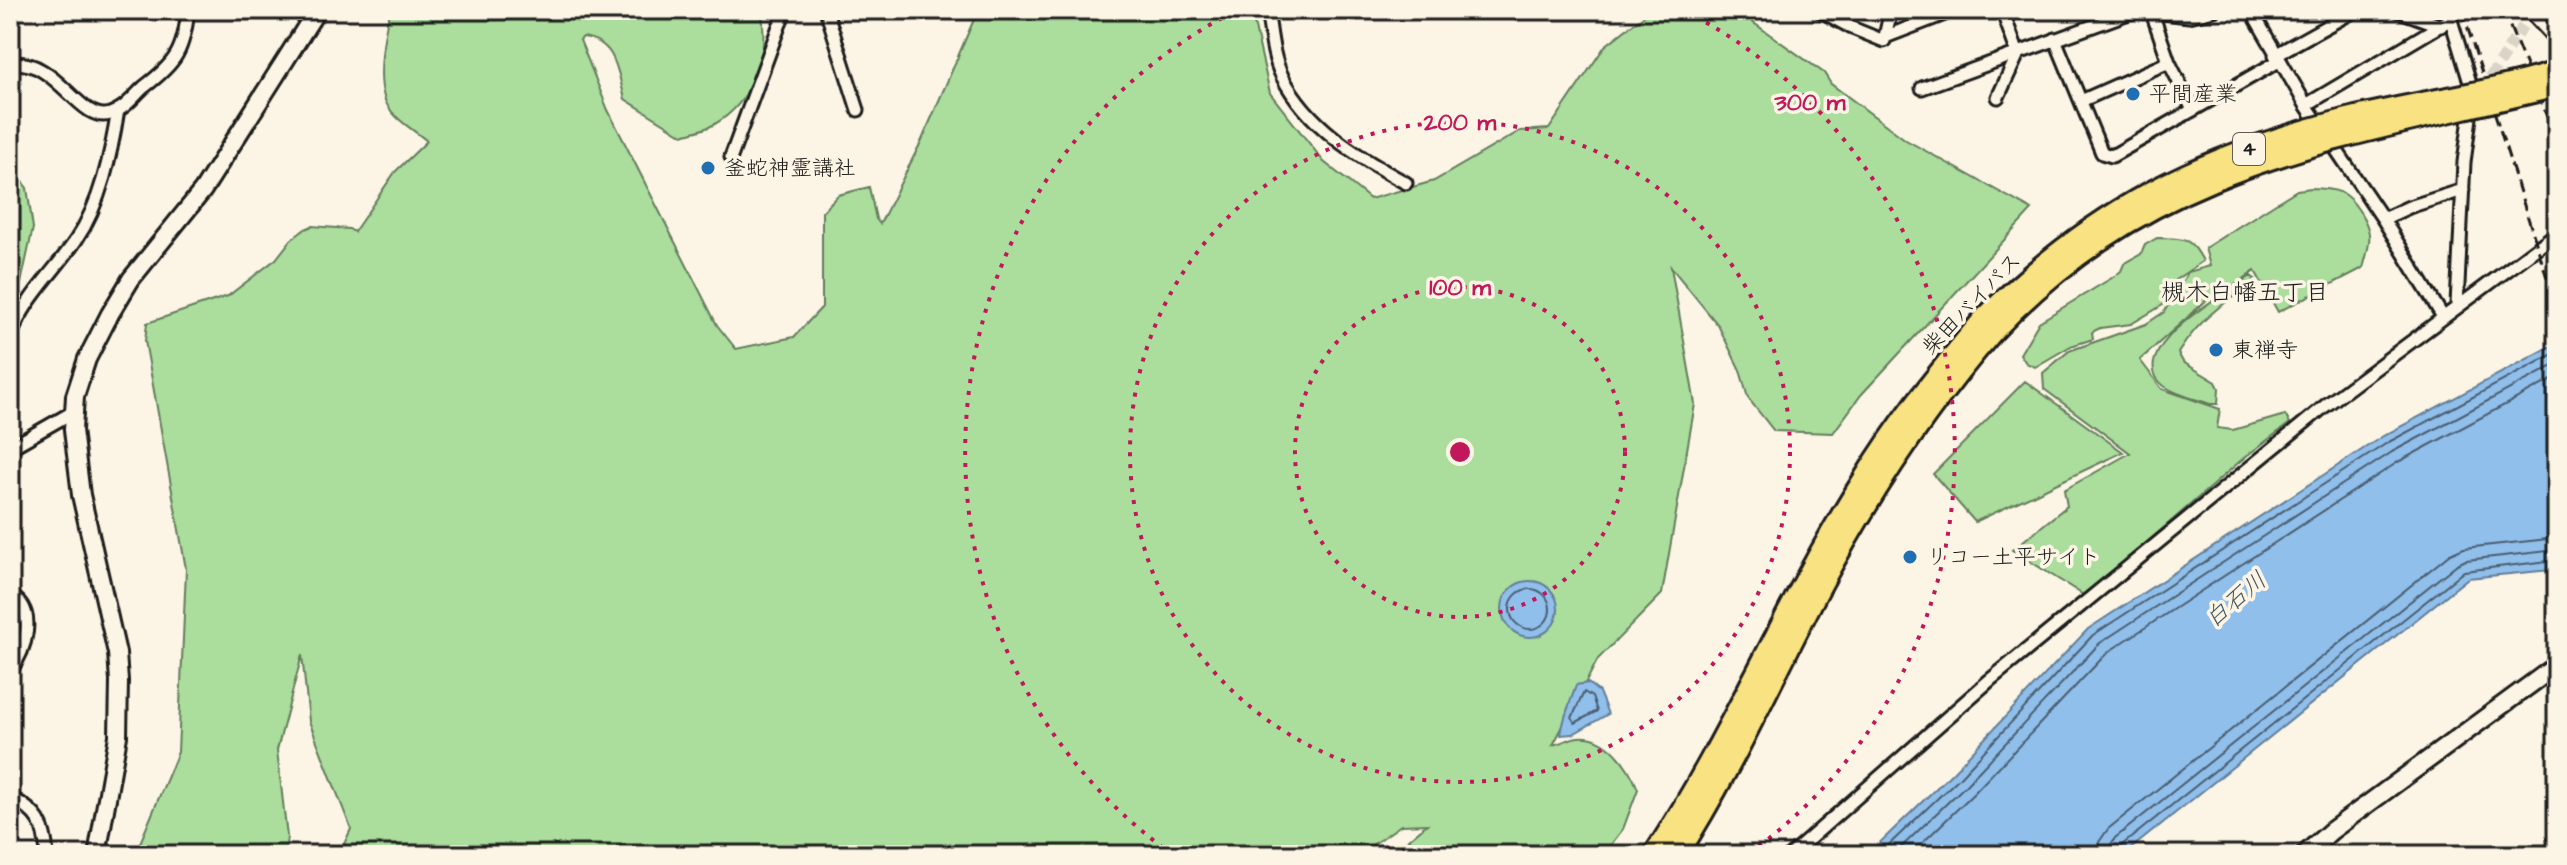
<svg xmlns="http://www.w3.org/2000/svg" width="2567" height="865" viewBox="0 0 2567 865" font-family="'Architects Daughter','Klee One',sans-serif">
	<style>
		.green { fill: #abdd9d; stroke: #647c5c; stroke-width: 2 }
		.water { fill: #90bfeb; stroke: #627e98; stroke-width: 2 }
		.lines { fill: none; stroke-linecap: round; stroke-linejoin: round }
		.shore { stroke: #4a5d6f; stroke-width: 2 }
		.stream { stroke: #627e98; stroke-width: 3 }
		.street-tunnel { stroke: #dad4c7; stroke-width: 11; stroke-dasharray: 11 5.5; stroke-linecap: butt }
		.street-casing { stroke: #1c1c1c; stroke-width: 17 }
		.secondary-casing { stroke: #1c1c1c; stroke-width: 22 }
		.highway-casing { stroke: #1c1c1c; stroke-width: 26 }
		.street { stroke: #fcf5e5; stroke-width: 11 }
		.secondary { stroke: #fcf5e5; stroke-width: 16 }
		.highway { stroke: #f8e281; stroke-width: 20 }
		.rail { stroke: #1c1c1c; stroke-width: 3; stroke-dasharray: 12 6; stroke-linecap: butt }
		.highway-bridge-casing { stroke: #1c1c1c; stroke-width: 26; stroke-linecap: butt }
		.highway-bridge { stroke: #f8e281; stroke-width: 20 }
		.ring { fill: none; stroke: #c2185b; stroke-width: 4; stroke-dasharray: 4 8 }
		.poi-dot { fill: #1f6fb2; stroke: #fcf5e5; stroke-width: 3 }
		.labels { text-anchor: middle; dominant-baseline: central; stroke-width: 7; stroke-linejoin: round; paint-order: stroke }
		.shield { fill: #fcf5e5; stroke: #5f5d58; stroke-width: 2 }
		.shield-label { font-size: 20px; font-weight: bold; fill: #1c1c1c }
		.poi-label { font-size: 22px; fill: #1c1c1c; stroke: #fcf5e5; text-anchor: start }
		.street-label { font-size: 22px; fill: #1c1c1c; stroke: #fcf5e5 }
		.neighbourhood-label { font-size: 24px; fill: #1c1c1c; stroke: #fcf5e5 }
		.water-label { font-size: 24px; font-style: italic; fill: #455564; stroke: #fcf5e5 }
		.centre { fill: #c2185b; stroke: #fcf5e5; stroke-width: 4 }
		.ring-label { font-size: 24px; text-anchor: middle; font-weight: bold; fill: #c2185b; stroke: #fcf5e5; stroke-width: 7; stroke-linejoin: round; paint-order: stroke }
	</style>
	<rect width="100%" height="100%" fill="#fcf5e5"/>
	<filter id="ink" filterUnits="userSpaceOnUse"><feTurbulence type="fractalNoise" baseFrequency=".0125" numOctaves="2"/><feDisplacementMap in="SourceGraphic" scale="16" xChannelSelector="R" yChannelSelector="G"/><feConvolveMatrix kernelMatrix="1 2 1 2 8 2 1 2 1" color-interpolation-filters="sRGB"/></filter>
	<g filter="url(#ink)">
		<!-- green -->
		<path class="green" d="M 390,10 L 761,10 C 770,53 753,103 713,125 C 704,130 692,132 683,135 L 625,99 C 617,71 617,42 583,37 L 580,40 L 608,110 L 717,325 L 736,349 L 794,337 L 822,307 L 822,212 L 838,195 L 869,187 L 876,219 L 880,224 L 922,140 L 978,10 L 1251,10 L 1270,93 L 1324,162 L 1370,199 L 1434,181 L 1520,131 L 1549,129 L 1605,46 L 1651,10 L 1724,10 L 1748,19 L 1824,73 L 1831,84 L 1906,140 L 2032,210 L 1861,395 L 1833,433 L 1774,431 L 1748,398 L 1740,370 L 1718,325 L 1671,267 L 1695,404 L 1662,594 L 1598,659 L 1553,745 C 1561,743 1570,738 1578,737 C 1607,733 1629,766 1638,789 L 1623,829 L 1603,855 L 1390,855 L 1427,824 L 1401,825 L 1358,855 L 339,855 L 351,829 L 309,721 L 302,655 L 277,750 L 287,837 L 285,855 L 135,855 L 178,752 L 186,569 L 145,341 L 147,323 L 228,296 L 276,259 L 291,240 L 305,229 L 312,226 L 349,229 L 354,232 L 395,172 L 427,141 C 413,129 389,117 384,97 C 377,75 384,32 390,10 Z
			M 10,166 L 27,188 L 33,228 L 15,311 L 13,426 L 10,433 Z
			M 2311,188 C 2337,189 2346,190 2360,212 C 2374,234 2370,243 2363,268 L 2278,312 L 2255,271 L 2220,295 L 2208,299 L 2140,360 L 2162,389 L 2220,409 L 2217,428 L 2233,430 L 2285,415 L 2290,423 L 2245,457 L 2085,596 L 2012,550 L 2067,506 L 2064,490 L 2130,453 L 2044,389 L 2043,373 L 2069,351 L 2146,324 L 2164,312 L 2188,272 L 2210,266 L 2205,248 L 2279,201 L 2297,190 Z
			M 2157,238 C 2184,239 2190,236 2203,261 L 2174,281 L 2166,303 L 2131,324 L 2100,328 L 2092,332 L 2093,339 L 2071,346 L 2035,367 L 2026,363 L 2020,354 L 2039,322 L 2115,276 L 2121,271 L 2124,264 L 2141,254 L 2145,245 Z
			M 2251,276 L 2255,279 C 2244,292 2231,298 2218,308 C 2202,321 2189,335 2178,353 L 2183,362 L 2216,382 L 2219,388 L 2218,404 L 2210,404 C 2196,399 2177,395 2164,386 C 2120,352 2227,291 2251,276 Z
			M 2025,381 L 2123,452 L 1975,522 L 1933,474 Z"/>
		<!-- water -->
		<path class="water" d="M 2557,343 L 2557,566 L 2551,570 L 2468,578 L 2123,855 L 1867,855 L 1953,772 L 2088,629 L 2383,436 Z
			M1502 609a28 28 0 1 1 56 0a28 28 0 1 1-56 0Z
			M 1588,683 L 1599,692 L 1608,714 L 1573,734 L 1561,735 C 1563,717 1571,702 1576,685 Z"/>
		<g class="lines">
			<!-- shore -->
			<path class="shore" d="M1510 609a20 20 0 1 1 40 0a20 20 0 1 1-40 0Z
				M 1584,692 L 1592,697 L 1597,711 L 1575,723 L 1572,718 Z
				M 1878,855 L 1959,778 L 2093,635 L 2387,443 L 2557,352
				M 1893,855 L 1966,785 L 2100,643 L 2392,452 L 2557,364
				M 1910,855 L 1974,793 L 2108,652 L 2398,462 L 2557,377
				M 2097,855 L 2099,842 L 2108,829 L 2450,554 L 2464,548 L 2557,538
				M 2109,855 L 2110,846 L 2115,838 L 2457,564 L 2466,560 L 2557,550
				M 2119,855 L 2122,845 L 2464,571 L 2557,560"/>
			<!-- stream -->
			<path class="stream" d="M 2537,10 L 2538,11"/>
			<!-- street-tunnel -->
			<path class="street-tunnel" d="M 2481,91 L 2524,24"/>
			<!-- street casing -->
			<g class="street-casing">
				<path id="street" d="M 826,10 L 858,110
					M 1267,10 C 1271,32 1272,56 1282,76 C 1308,127 1358,157 1406,183
					M 1819,10 L 1852,28 L 1884,41 L 1891,10
					M 2151,10 L 2169,62 L 2193,110
					M 2251,10 L 2306,105 L 2383,219 L 2443,317
					M 2397,10 L 2441,26
					M 2448,10 L 2471,86 L 2472,103 L 2464,162 L 2457,305
					M 2528,10 L 2557,41
					M 1885,37 L 1955,10
					M 2055,39 L 2102,153 L 2112,156 L 2279,61
					M 2275,55 L 2356,10
					M 10,64 C 56,56 79,124 110,114 C 124,110 134,96 144,87 C 176,63 184,50 188,10
					M 1922,88 L 2137,10 L 2189,16 L 2214,10
					M 1998,97 L 2018,54 L 2002,10
					M 2081,101 L 2169,62
					M 2306,105 L 2451,19
					M 731,157 L 785,10
					M 2383,219 L 2409,207 L 2463,190
					M 10,338 C 25,297 53,274 76,240 C 101,203 111,154 118,110
					M 10,448 L 73,412
					M 10,595 C 39,610 25,651 10,671
					M 10,797 C 38,812 45,824 47,855
					M 1791,855 L 1990,680 L 2325,406 L 2557,233"/>
			</g>
			<!-- secondary casing -->
			<g class="secondary-casing">
				<path id="secondary" d="M 97,855 L 118,736 L 119,681 L 117,653 L 81,495 L 73,430 L 75,396 L 87,359 L 110,314 L 131,279 L 203,190 L 317,10
					M 2304,855 L 2331,831 L 2557,665"/>
			</g>
			<!-- highway casing -->
			<g class="highway-casing">
				<path id="highway" d="M 1654,855 C 1733,734 1787,600 1864,479 C 1899,422 1940,370 1984,319
					M 1677,855 C 1731,771 1771,680 1817,592 C 1867,498 1924,410 1994,330"/>
			</g>
			<!-- street -->
			<use href="#street" class="street"/>
			<!-- secondary -->
			<use href="#secondary" class="secondary"/>
			<!-- highway -->
			<use href="#highway" class="highway"/>
			<!-- rail -->
			<path class="rail" d="M 2462,10 L 2557,309
				M 2503,10 L 2557,141"/>
			<!-- highway-bridge casing -->
			<g class="highway-bridge-casing">
				<path id="highway-bridge" d="M 1984,319 C 2093,210 2200,156 2348,119 C 2417,102 2489,93 2557,72
					M 1994,330 C 2157,158 2341,140 2557,86"/>
			</g>
			<!-- highway-bridge -->
			<use href="#highway-bridge" class="highway-bridge"/>
		</g>
	</g>
	<!-- distance rings -->
	<g class="ring">
		<circle cx="1460" cy="452" r="165"/>
		<circle cx="1460" cy="452" r="330"/>
		<path d="M1173 855A495 495 0 0 1 1235 11M1685 11A495 495 0 0 1 1747 855"/>
	</g>
	<!-- markers -->
	<g class="poi-dot">
		<circle cx="2133" cy="94" r="8"/>
		<circle cx="708" cy="168" r="8"/>
		<circle cx="2216" cy="350" r="8"/>
		<circle cx="1910" cy="557" r="8"/>
	</g>
	<g class="labels">
		<!-- shield labels -->
		<rect class="shield" x="2233" y="133" width="32" height="32" rx="6"/>
		<g class="shield-label">
			<text x="2249" y="149">4</text>
		</g>
		<!-- poi labels -->
		<g class="poi-label">
			<text x="2149" y="94">平間産業</text>
			<text x="724" y="168">釜蛇神霊講社</text>
			<text x="2232" y="350">東禅寺</text>
			<text x="1926" y="557">リコー土平サイト</text>
		</g>
		<!-- street labels -->
		<g class="street-label">
			<text transform="translate(1972 304) rotate(-46)">柴田バイパス</text>
		</g>
		<!-- neighbourhood labels -->
		<g class="neighbourhood-label">
			<text x="2245" y="293">槻木白幡五丁目</text>
		</g>
		<!-- water labels -->
		<g class="water-label">
			<text transform="translate(2236 600) rotate(-40)">白石川</text>
		</g>
	</g>
	<circle cx="1460" cy="452" r="12" class="centre"/>
	<g class="ring-label">
		<text x="1810" y="110">300 m</text>
		<text x="1460" y="130">200 m</text>
		<text x="1460" y="295">100 m</text>
	</g>
	<!-- margin -->
	<rect width="2567" height="865" fill="none" stroke="#fcf5e5" stroke-width="40"/>
	<rect x="20" y="20" width="2527" height="825" fill="none" stroke="#1c1c1c" stroke-width="3" filter="url(#ink)"/>
</svg>
